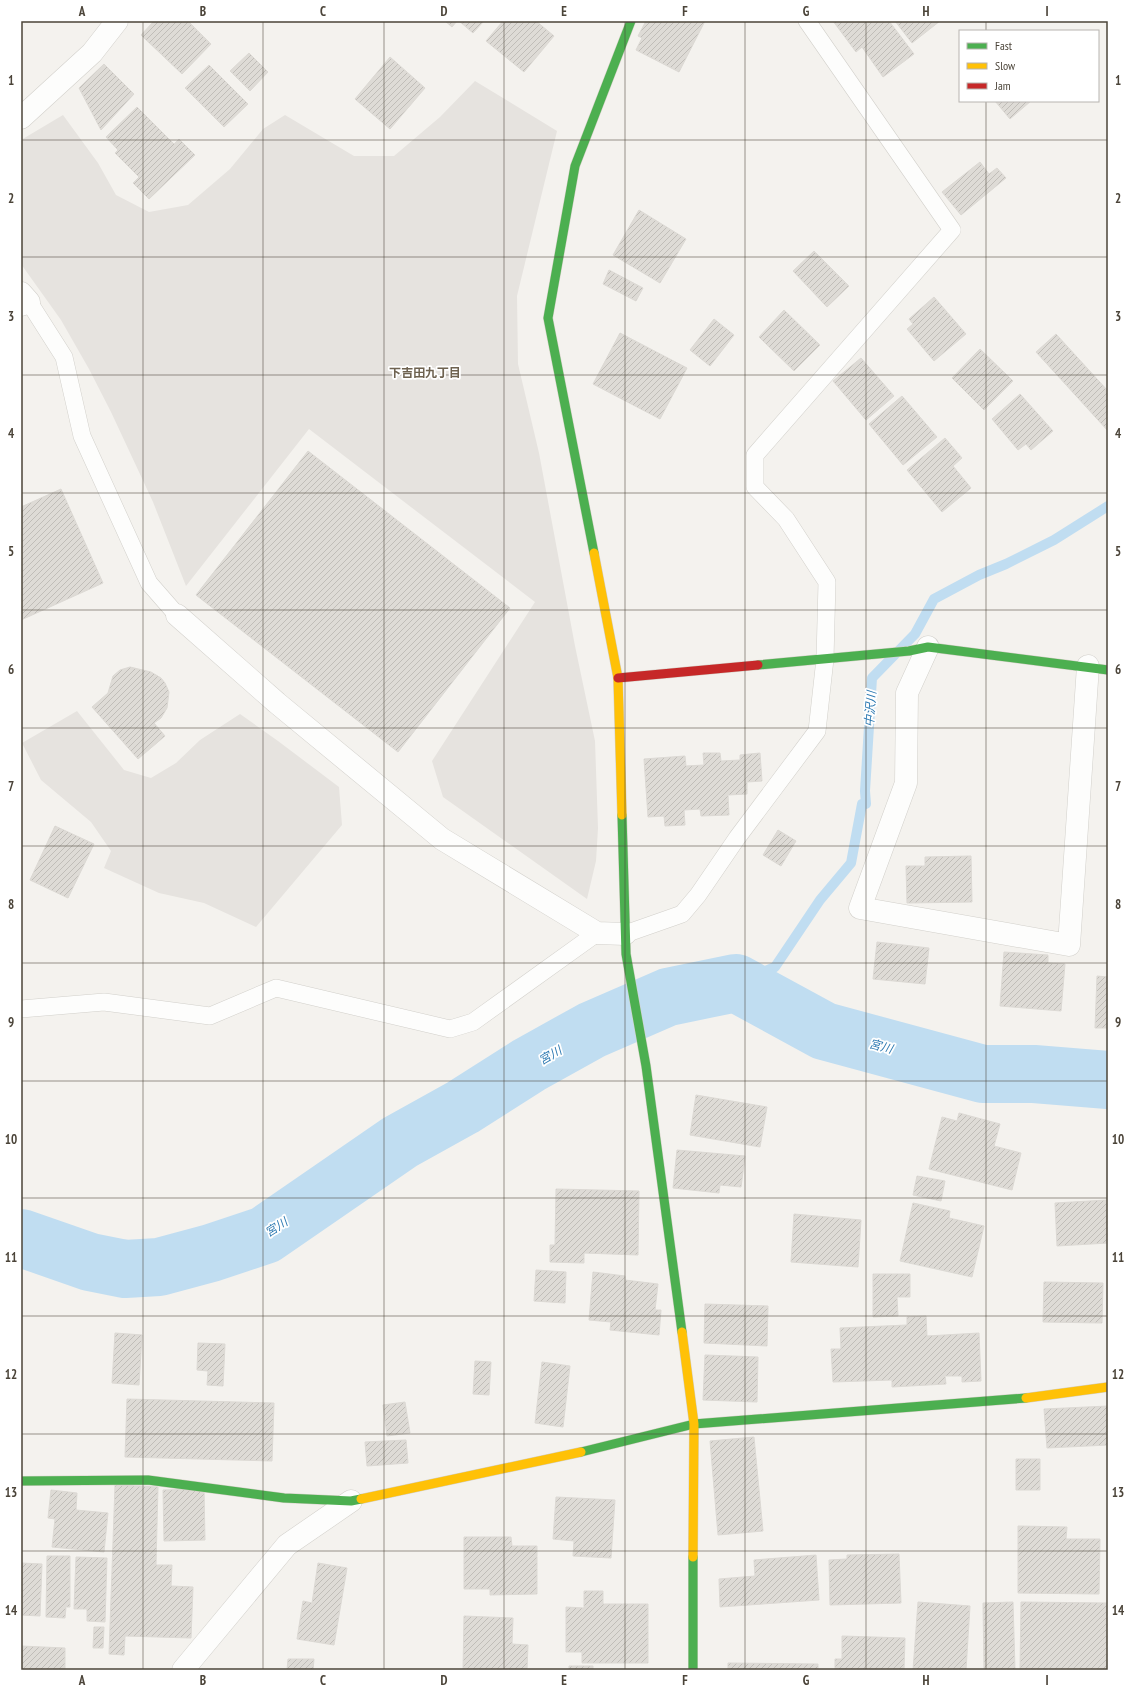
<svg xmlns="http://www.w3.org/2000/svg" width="1129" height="1691" viewBox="0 0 1129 1691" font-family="'PT Sans Narrow','Noto Sans JP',sans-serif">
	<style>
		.parking { fill: #e6e3df }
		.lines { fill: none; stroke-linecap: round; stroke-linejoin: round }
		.stream { stroke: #c0ddf1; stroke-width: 10 }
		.river { stroke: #c0ddf1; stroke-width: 58 }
		.building { fill: url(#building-hatch); stroke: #dcd9d4 }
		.lane-casing { stroke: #d2d0cb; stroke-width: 18 }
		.street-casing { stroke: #d2d0cb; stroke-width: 23 }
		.fast-casing { stroke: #d3cfc5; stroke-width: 10 }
		.slow-casing { stroke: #d3cfc5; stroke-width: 10 }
		.jam-casing { stroke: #d3cfc5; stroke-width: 10 }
		.lane { stroke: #fdfdfc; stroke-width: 17 }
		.street { stroke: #fdfdfc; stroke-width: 22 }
		.fast { stroke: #4caf50; stroke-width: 9 }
		.slow { stroke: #ffc107; stroke-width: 9 }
		.jam { stroke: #c62828; stroke-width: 9 }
		.grid { fill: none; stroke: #4b4439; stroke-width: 1; stroke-opacity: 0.55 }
		.labels { text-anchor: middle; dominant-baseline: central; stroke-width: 3.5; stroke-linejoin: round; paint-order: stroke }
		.neighbourhood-label { font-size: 12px; font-weight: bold; fill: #6e6250; stroke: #fff }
		.water-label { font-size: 12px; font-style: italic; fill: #2e7ab2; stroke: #fff }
		.neatline { fill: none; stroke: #4b4439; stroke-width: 1.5 }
		.grid-label { font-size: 13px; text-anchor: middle; font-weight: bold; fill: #4b4439 }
	</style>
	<defs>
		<pattern id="building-hatch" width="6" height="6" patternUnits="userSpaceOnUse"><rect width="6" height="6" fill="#dedbd6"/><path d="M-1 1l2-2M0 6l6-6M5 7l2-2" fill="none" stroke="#c0bdb8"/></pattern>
	</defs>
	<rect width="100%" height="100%" fill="#f4f2ee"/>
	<!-- parking -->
	<path class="parking" d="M 475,81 L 557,131 L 517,296 L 518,364 L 539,453 L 575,646 L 595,741 L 598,828 L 596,861 L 587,899 L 443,797 L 432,761 L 535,602 L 309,429 L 186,586 L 153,502 L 111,412 L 89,369 L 61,320 L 21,264 L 21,140 L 63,115 L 98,163 L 116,195 L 149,212 L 188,205 L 230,169 L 263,129 L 285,115 L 354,156 L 394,156 L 440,117 Z
		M 77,711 L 124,770 L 151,778 L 176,763 L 200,740 L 240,714 L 278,741 L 339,787 L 342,825 L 256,927 L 204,903 L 159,893 L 104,868 L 111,851 L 91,822 L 41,780 L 22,743 Z"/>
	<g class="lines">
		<!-- stream -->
		<path class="stream" d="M 736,983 L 775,967 L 820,900 L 851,863 L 862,804 L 866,804 L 865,791 L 872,678 L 915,634 L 934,599 L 979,575 L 1006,564 L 1054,540 L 1108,506"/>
		<!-- river -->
		<path class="river" d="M 21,1238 L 90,1262 L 125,1269 L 159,1267 L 211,1253 L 265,1235 L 400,1142 L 463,1107 L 529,1065 L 592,1030 L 668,997 L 736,983 L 824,1031 L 983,1074 L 1034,1074 L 1108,1080"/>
	</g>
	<!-- building -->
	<path class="building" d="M 154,21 L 188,21 L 211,44 L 182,74 L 141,35 Z
		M 445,21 L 457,21 L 452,27 Z
		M 459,21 L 484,21 L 473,33 Z
		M 503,21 L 536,21 L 554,36 L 524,72 L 486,41 Z
		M 646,21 L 705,21 L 679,72 L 636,50 L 642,38 L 638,36 Z
		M 833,21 L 889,21 L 914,54 L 883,77 L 862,47 L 856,52 Z
		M 895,21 L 940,21 L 912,43 Z
		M 249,53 L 268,72 L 250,91 L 230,71 Z
		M 390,57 L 425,88 L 390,129 L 355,99 Z
		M 104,64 L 134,94 L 101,130 L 79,88 Z
		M 209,65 L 248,104 L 224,127 L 185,88 Z
		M 995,101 L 1031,101 L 1010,119 Z
		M 137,107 L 174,144 L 179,139 L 195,155 L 149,199 L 133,183 L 139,177 L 115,153 L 118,150 L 106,137 Z
		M 980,162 L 989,174 L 997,168 L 1006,178 L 961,215 L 942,192 Z
		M 639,210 L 686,239 L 660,283 L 613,255 Z
		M 814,251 L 849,286 L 827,307 L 793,271 Z
		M 609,270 L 643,288 L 636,301 L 603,284 Z
		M 934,297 L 966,334 L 934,361 L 907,329 L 913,324 L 909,319 Z
		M 784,310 L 820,345 L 794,371 L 759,337 Z
		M 714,319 L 734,335 L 710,366 L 690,350 Z
		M 620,333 L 687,368 L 660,419 L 593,384 Z
		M 1056,334 L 1108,391 L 1108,431 L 1036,352 Z
		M 980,349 L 1013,381 L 984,410 L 952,378 Z
		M 861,358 L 894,396 L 866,420 L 833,381 Z
		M 1020,394 L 1053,431 L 1031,450 L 1026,444 L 1018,450 L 992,419 Z
		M 902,396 L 937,437 L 903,465 L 869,424 Z
		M 945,438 L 962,458 L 953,466 L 971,488 L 942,512 L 907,470 Z
		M 308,451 L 510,608 L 398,752 L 196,595 Z
		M 61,489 L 103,583 L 21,620 L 21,507 Z
		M 130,667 L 151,672 L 161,678 L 165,683 L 169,692 L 167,708 L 161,718 L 154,723 L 165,736 L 138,759 L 92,707 L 108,693 L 113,676 L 120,670 Z
		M 703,753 L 720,753 L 721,761 L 740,760 L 740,755 L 760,753 L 762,781 L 747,782 L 747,794 L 728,795 L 729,815 L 701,816 L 700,809 L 684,810 L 685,825 L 665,826 L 664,816 L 648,817 L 644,759 L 685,756 L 686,766 L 704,765 Z
		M 55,826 L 94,844 L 68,898 L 30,880 Z
		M 778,830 L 796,841 L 781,866 L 763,855 Z
		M 971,856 L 972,902 L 907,903 L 906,866 L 925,866 L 925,857 Z
		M 877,942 L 929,948 L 925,984 L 873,979 Z
		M 1004,952 L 1048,955 L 1048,963 L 1065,964 L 1061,1011 L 1000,1006 Z
		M 1097,976 L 1108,977 L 1108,1028 L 1095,1028 Z
		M 696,1095 L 767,1107 L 760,1147 L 690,1135 Z
		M 959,1113 L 1000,1124 L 994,1146 L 1021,1153 L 1012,1190 L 929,1169 L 942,1117 L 957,1121 Z
		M 677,1150 L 745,1156 L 741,1187 L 720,1185 L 719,1193 L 673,1188 Z
		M 917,1176 L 945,1181 L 941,1201 L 913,1195 Z
		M 556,1189 L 639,1191 L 638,1255 L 584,1253 L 584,1263 L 550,1262 L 550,1245 L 555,1245 Z
		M 1107,1200 L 1108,1243 L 1057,1246 L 1055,1203 Z
		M 913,1203 L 950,1211 L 949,1218 L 984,1226 L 972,1277 L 900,1261 Z
		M 794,1214 L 861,1220 L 858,1267 L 791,1262 Z
		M 536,1270 L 566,1272 L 565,1303 L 534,1301 Z
		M 593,1272 L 625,1276 L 625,1280 L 658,1284 L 655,1310 L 661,1310 L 659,1335 L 610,1330 L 611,1322 L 589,1320 Z
		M 873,1274 L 910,1274 L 910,1297 L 897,1297 L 898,1316 L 873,1317 Z
		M 1044,1282 L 1103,1283 L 1102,1323 L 1043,1322 Z
		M 705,1304 L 768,1306 L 767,1346 L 704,1343 Z
		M 926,1316 L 927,1336 L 979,1333 L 981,1381 L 962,1382 L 962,1376 L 945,1376 L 946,1384 L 892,1387 L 892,1380 L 833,1382 L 831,1349 L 841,1349 L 840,1328 L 907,1325 L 907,1317 Z
		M 115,1333 L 142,1335 L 139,1385 L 112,1383 Z
		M 198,1343 L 225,1344 L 223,1386 L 207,1385 L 208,1371 L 197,1370 Z
		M 705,1355 L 758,1357 L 757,1402 L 703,1400 Z
		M 475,1361 L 491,1362 L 489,1395 L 473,1394 Z
		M 542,1362 L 570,1366 L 563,1427 L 535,1423 Z
		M 127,1399 L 274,1403 L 272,1461 L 125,1457 Z
		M 405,1402 L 410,1433 L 387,1436 L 383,1405 Z
		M 1108,1406 L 1108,1445 L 1047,1448 L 1044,1409 Z
		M 754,1437 L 763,1531 L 718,1535 L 710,1441 Z
		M 406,1440 L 408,1463 L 367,1466 L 365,1442 Z
		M 1016,1459 L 1040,1459 L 1040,1490 L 1016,1490 Z
		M 115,1485 L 158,1487 L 156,1565 L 172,1565 L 171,1586 L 193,1587 L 191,1638 L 125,1636 L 124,1655 L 109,1654 Z
		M 204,1489 L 205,1540 L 164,1541 L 163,1490 Z
		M 51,1490 L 77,1493 L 76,1510 L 108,1513 L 104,1552 L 52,1547 L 55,1519 L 48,1518 Z
		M 556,1497 L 615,1500 L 611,1558 L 573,1556 L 574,1541 L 553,1539 Z
		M 1018,1526 L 1067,1527 L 1066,1539 L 1100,1539 L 1099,1594 L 1018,1593 Z
		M 464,1537 L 511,1537 L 512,1546 L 537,1546 L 537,1594 L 490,1595 L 490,1589 L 464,1589 Z
		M 899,1554 L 901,1603 L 830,1605 L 829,1560 L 847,1559 L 847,1555 Z
		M 816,1555 L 819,1600 L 720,1607 L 719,1579 L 755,1576 L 754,1560 Z
		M 47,1556 L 70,1556 L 70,1607 L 66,1607 L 65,1618 L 46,1617 Z
		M 76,1557 L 107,1558 L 105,1622 L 87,1621 L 87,1609 L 74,1609 Z
		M 21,1563 L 42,1564 L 40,1616 L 21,1615 Z
		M 318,1563 L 347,1568 L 334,1645 L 297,1639 L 303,1601 L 312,1603 Z
		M 584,1591 L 603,1591 L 603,1604 L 648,1604 L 648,1663 L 582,1663 L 582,1652 L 566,1652 L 566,1607 L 584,1608 Z
		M 918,1602 L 970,1606 L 966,1670 L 913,1670 Z
		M 1013,1602 L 1015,1670 L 984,1670 L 983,1603 Z
		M 1021,1602 L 1107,1603 L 1107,1670 L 1020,1670 Z
		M 464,1616 L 513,1618 L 512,1644 L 528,1645 L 527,1670 L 463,1670 Z
		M 94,1627 L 104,1627 L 103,1648 L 93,1648 Z
		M 842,1636 L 905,1638 L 904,1670 L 835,1670 L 835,1659 L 842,1659 Z
		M 21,1646 L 65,1648 L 65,1670 L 21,1670 Z
		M 288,1659 L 314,1659 L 313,1670 L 287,1670 Z
		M 728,1663 L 818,1664 L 818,1670 L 728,1670 Z
		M 569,1666 L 593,1666 L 593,1670 L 569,1670 Z"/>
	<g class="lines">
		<!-- lane casing -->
		<g class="lane-casing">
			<path id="lane" d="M 29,302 L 64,357 L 82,436 L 149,583 L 177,615
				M 625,934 L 682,914 L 698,895 L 737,838 L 817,731 L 825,659 L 827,582 L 786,519 L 755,487 L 755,455 L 952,230 L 807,21
				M 21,1009 L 104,1002 L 210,1016 L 276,988 L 450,1029 L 473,1022 L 597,933"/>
		</g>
		<!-- street casing -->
		<g class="street-casing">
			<path id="street" d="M 21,118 L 92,53 L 117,21
				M 21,293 L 29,302 L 21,305
				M 177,615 L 277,703 L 442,839 L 597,933 L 625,934
				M 928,647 L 907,693 L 906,783 L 860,908 L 1069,945 L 1088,666
				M 183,1670 L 287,1545 L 351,1501"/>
		</g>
		<!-- fast casing -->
		<g class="fast-casing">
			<path id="fast" d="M 594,553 L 548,318 L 575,166 L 631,21
				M 758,665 L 909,651 L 928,647 L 1108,670
				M 622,815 L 626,954 L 646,1066 L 682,1332
				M 581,1452 L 694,1424 L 1026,1398
				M 21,1481 L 148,1480 L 284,1498 L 351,1501 L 361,1499
				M 693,1670 L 693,1557"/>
		</g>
		<!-- slow casing -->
		<g class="slow-casing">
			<path id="slow" d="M 594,553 L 618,678 L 622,815
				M 682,1332 L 694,1424 L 693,1557
				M 1026,1398 L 1108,1387
				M 361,1499 L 581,1452"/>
		</g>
		<!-- jam casing -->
		<g class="jam-casing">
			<path id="jam" d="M 618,678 L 758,665"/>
		</g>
		<!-- lane -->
		<use href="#lane" class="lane"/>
		<!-- street -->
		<use href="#street" class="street"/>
		<!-- fast -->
		<use href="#fast" class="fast"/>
		<!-- slow -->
		<use href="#slow" class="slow"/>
		<!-- jam -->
		<use href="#jam" class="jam"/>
	</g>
	<!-- grid -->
	<path class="grid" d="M 143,21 L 143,1670M 263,21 L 263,1670M 384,21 L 384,1670M 504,21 L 504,1670M 625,21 L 625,1670M 745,21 L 745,1670M 866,21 L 866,1670M 986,21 L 986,31M 986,101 L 986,1670M 21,140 L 1108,140M 21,257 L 1108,257M 21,375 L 1108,375M 21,493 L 1108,493M 21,610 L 1108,610M 21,728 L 1108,728M 21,846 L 1108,846M 21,963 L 1108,963M 21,1081 L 1108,1081M 21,1198 L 1108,1198M 21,1316 L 1108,1316M 21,1434 L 1108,1434M 21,1551 L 1108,1551"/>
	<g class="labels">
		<!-- neighbourhood labels -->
		<g class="neighbourhood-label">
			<text x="425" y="372">下吉田九丁目</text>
		</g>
		<!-- water labels -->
		<g class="water-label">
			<text transform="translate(870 709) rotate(-86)">中沢川</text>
			<text transform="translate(881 1046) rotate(15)">宮川</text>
			<text transform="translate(550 1055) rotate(-30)">宮川</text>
			<text transform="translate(276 1227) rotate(-33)">宮川</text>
		</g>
	</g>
	<!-- border -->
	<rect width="1129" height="1691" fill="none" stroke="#ffffff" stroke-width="44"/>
	<!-- legend -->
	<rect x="959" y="30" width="140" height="72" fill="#ffffff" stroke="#b7b4b0"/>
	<rect x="967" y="43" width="20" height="6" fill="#4caf50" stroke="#b7b4b0"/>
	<text x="995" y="50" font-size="12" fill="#4b4439">Fast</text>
	<rect x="967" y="63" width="20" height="6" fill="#ffc107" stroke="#b7b4b0"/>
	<text x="995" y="70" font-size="12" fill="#4b4439">Slow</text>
	<rect x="967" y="83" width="20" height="6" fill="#c62828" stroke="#b7b4b0"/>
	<text x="995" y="90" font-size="12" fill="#4b4439">Jam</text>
	<rect x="22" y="22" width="1085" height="1647" class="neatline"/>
	<g class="grid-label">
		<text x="82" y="16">A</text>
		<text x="203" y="16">B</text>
		<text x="323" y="16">C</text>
		<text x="444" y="16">D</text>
		<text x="564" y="16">E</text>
		<text x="685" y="16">F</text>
		<text x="806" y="16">G</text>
		<text x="926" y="16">H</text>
		<text x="1047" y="16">I</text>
		<text x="11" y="85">1</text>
		<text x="1118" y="85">1</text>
		<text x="11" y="203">2</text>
		<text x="1118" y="203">2</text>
		<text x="11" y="321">3</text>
		<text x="1118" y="321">3</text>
		<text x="11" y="438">4</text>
		<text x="1118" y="438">4</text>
		<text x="11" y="556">5</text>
		<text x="1118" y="556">5</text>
		<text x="11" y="674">6</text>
		<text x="1118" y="674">6</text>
		<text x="11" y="791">7</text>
		<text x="1118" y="791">7</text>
		<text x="11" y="909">8</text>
		<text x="1118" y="909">8</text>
		<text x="11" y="1027">9</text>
		<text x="1118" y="1027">9</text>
		<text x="11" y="1144">10</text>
		<text x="1118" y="1144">10</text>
		<text x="11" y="1262">11</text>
		<text x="1118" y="1262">11</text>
		<text x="11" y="1379">12</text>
		<text x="1118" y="1379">12</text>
		<text x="11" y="1497">13</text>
		<text x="1118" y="1497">13</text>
		<text x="11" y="1615">14</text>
		<text x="1118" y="1615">14</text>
		<text x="82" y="1685">A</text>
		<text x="203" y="1685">B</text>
		<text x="323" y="1685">C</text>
		<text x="444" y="1685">D</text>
		<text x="564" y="1685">E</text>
		<text x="685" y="1685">F</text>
		<text x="806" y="1685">G</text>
		<text x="926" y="1685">H</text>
		<text x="1047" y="1685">I</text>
	</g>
</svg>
